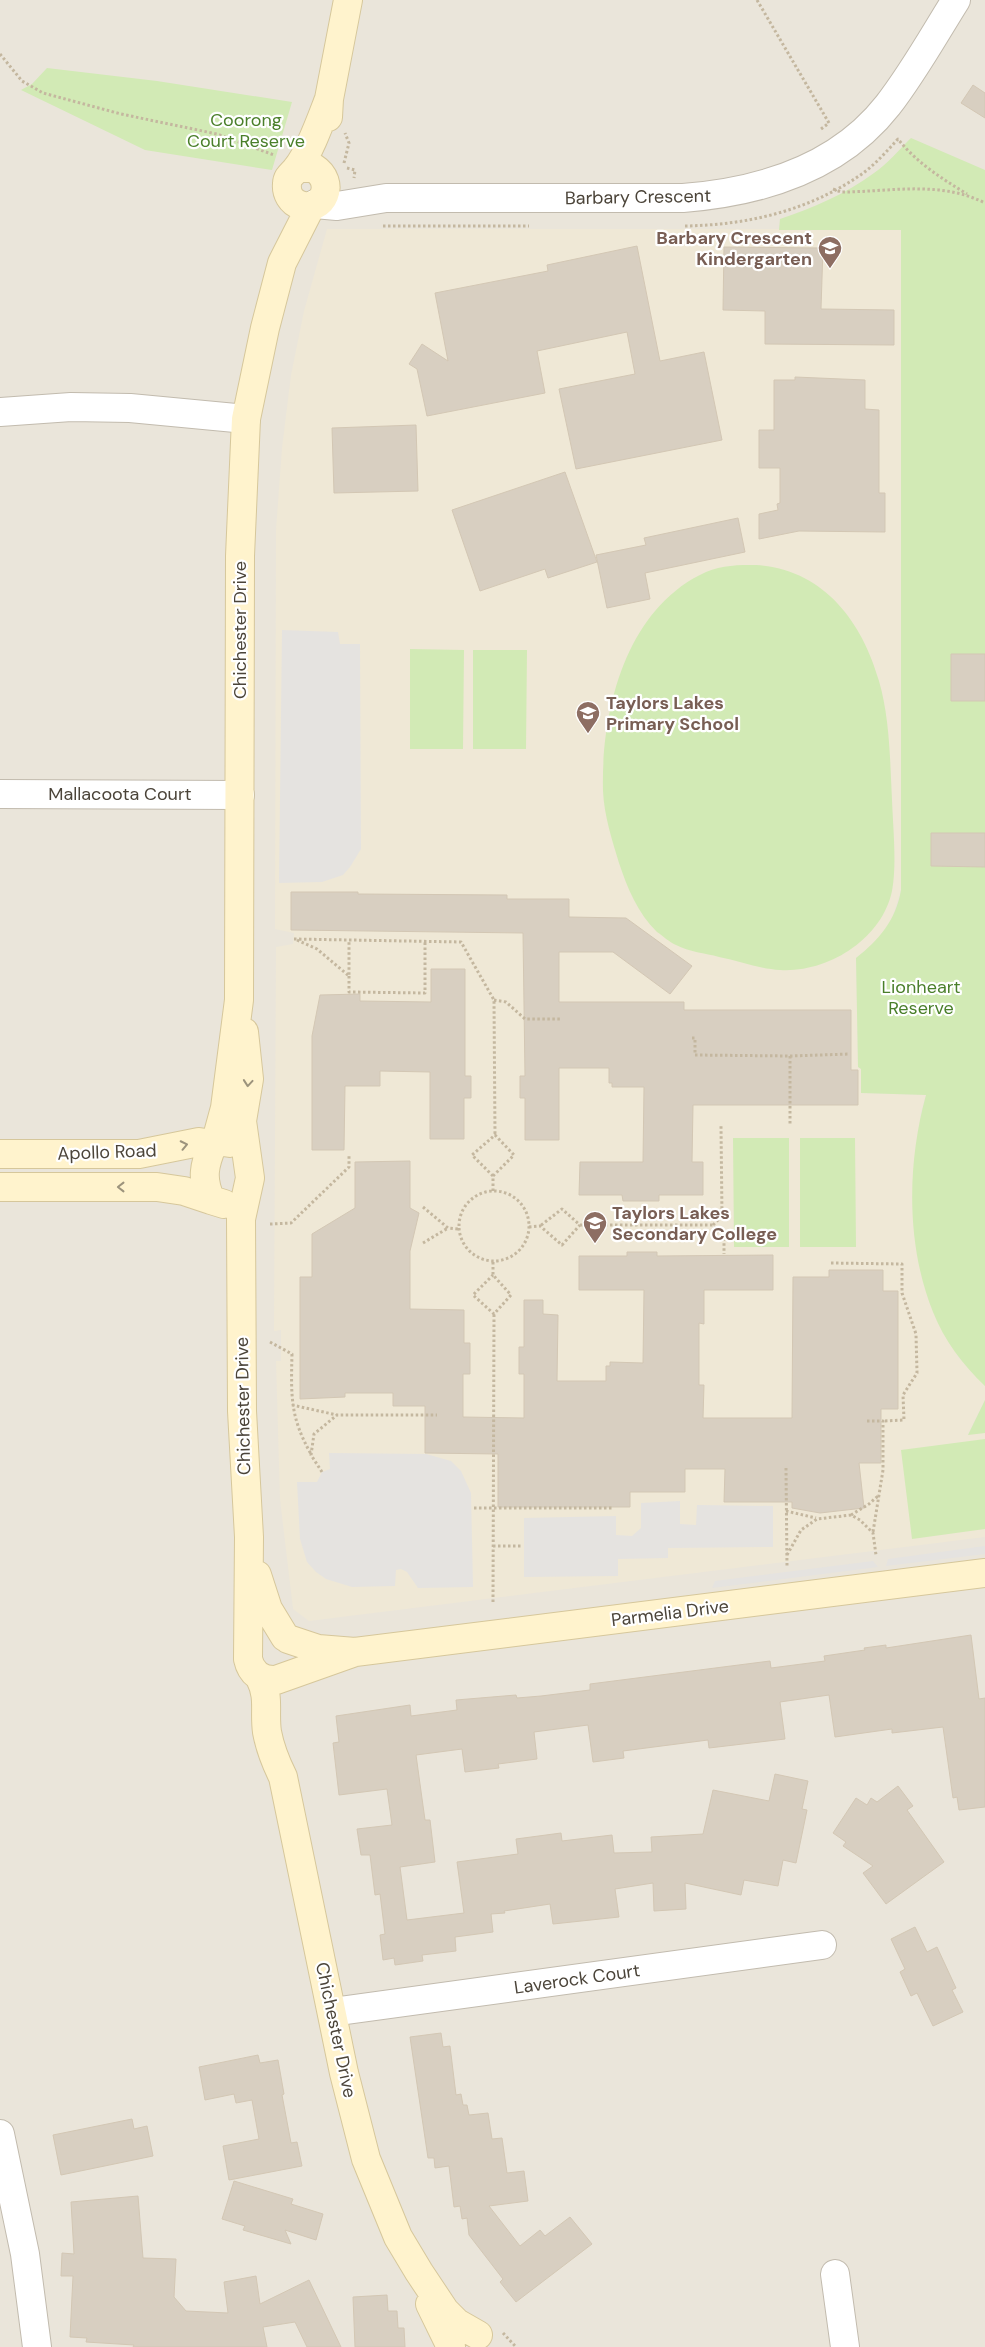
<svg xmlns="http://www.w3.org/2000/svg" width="985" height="2347" viewBox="0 0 985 2347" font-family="'DM Sans',sans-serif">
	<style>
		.residential { fill: #eae5da }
		.education { fill: #efe8d6 }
		.green { fill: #d2eab5 }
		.parking { fill: #e5e3e0 }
		.building { fill: #d8cfc1; stroke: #d3c7b4 }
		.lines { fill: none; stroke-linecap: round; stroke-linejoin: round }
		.street-casing { stroke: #c2bbae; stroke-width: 30 }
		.secondary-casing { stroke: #d6c79b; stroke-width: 30 }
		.path { stroke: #c4b79f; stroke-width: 3; stroke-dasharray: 2.5 2.5; stroke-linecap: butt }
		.street { stroke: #fff; stroke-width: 28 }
		.secondary { stroke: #fff3cd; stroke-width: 28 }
		.oneway { stroke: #9c937c }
		.labels { text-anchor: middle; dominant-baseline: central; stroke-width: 4.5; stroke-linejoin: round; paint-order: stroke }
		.park-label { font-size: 18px; fill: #4a7f2a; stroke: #fff }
		.street-label { font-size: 18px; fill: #4b4439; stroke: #fff }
		.education-label { font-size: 18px; font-weight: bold; fill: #785e54; stroke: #fff; text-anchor: start }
	</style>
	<rect width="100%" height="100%" fill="#f6f3ec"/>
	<!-- residential -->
	<path class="residential" d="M 0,0 L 985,0 L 985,2347 L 0,2347 Z"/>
	<!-- education -->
	<path class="education" d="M 327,229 L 901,229 L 901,890 L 891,922 L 875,943 L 856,958 L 858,1066 L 861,1069 L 861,1093 L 926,1095 L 921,1112 L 914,1165 L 914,1230 L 958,1357 L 985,1386 L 985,1400 L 968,1434 L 985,1433 L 985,1537 L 309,1621 L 293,1609 L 280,1499 L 276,1361 L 281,1361 L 281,1330 L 274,1331 L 276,947 L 293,944 L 294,933 L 275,929 L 276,530 L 282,448 L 291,375 L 304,311 Z"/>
	<!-- green -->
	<path class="green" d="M 47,68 L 157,81 L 292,102 L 272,170 L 145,150 L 21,90 L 32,84 Z
		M 911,138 L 985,170 L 985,1386 C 963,1365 944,1340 933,1312 C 906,1245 907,1164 926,1095 L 861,1093 L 861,1069 L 858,1067 L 856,958 C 879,940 896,920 901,890 L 901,230 L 779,230 L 780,219 C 812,208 846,194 874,173 C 887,164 899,150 911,138 Z
		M 756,565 C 823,569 862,621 879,681 C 890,719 890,761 892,800 C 893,827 897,865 892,891 C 882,939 828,973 780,970 C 760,969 740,961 719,957 C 705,953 689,952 676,945 C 669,942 663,936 657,932 C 638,914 627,887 619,863 C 612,840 604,815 603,791 C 601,710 626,608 706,572 C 722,565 739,565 756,565 Z
		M 410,649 L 464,650 L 463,749 L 410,749 Z
		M 473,650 L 527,650 L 526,749 L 473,749 Z
		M 733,1138 L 789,1138 L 789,1247 L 734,1247 Z
		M 800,1138 L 855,1138 L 856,1247 L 800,1247 Z
		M 985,1400 L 985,1433 L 968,1435 Z
		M 985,1439 L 985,1529 L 912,1539 L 901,1450 Z"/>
	<!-- parking -->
	<path class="parking" d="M 282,630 L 338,632 L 340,644 L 360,644 L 361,849 L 350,867 L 343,875 L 322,882 L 279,883 Z
		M 329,1453 L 426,1454 L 451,1461 L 461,1471 L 471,1493 L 473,1587 L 418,1588 L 407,1572 L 401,1569 L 396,1570 L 395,1586 L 352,1587 L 326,1579 L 316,1572 L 307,1562 L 300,1539 L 297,1482 L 317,1482 L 322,1472 L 330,1469 Z
		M 680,1501 L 680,1524 L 696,1525 L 697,1505 L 773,1506 L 773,1547 L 668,1548 L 668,1558 L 618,1559 L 618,1576 L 524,1577 L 524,1518 L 616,1516 L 616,1535 L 632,1536 L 641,1528 L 641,1503 Z
		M 985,1546 L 985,1554 L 886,1566 L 888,1559 Z
		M 873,1561 L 878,1567 L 712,1588 L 715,1581 Z"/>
	<!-- building -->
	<path class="building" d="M 973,85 L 985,93 L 985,118 L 961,103 Z
		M 637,246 L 660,361 L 704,352 L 722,440 L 576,469 L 559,389 L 635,374 L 627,332 L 537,351 L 545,393 L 427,416 L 417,369 L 409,364 L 422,344 L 448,361 L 435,293 L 548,271 L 547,265 Z
		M 724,247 L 823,248 L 821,309 L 894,310 L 894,345 L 765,344 L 765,311 L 723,310 Z
		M 795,377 L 865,380 L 865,409 L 879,410 L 879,493 L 885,493 L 885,532 L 799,531 L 759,539 L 759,514 L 778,510 L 777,504 L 780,503 L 780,468 L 759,468 L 759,430 L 774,430 L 774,380 L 795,380 Z
		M 416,425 L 418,491 L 334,493 L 332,428 Z
		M 565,472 L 597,562 L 548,578 L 545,569 L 480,591 L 452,510 Z
		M 738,518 L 745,552 L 645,573 L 650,599 L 607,608 L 596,555 L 646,545 L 644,538 Z
		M 951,654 L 985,654 L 985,701 L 951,701 Z
		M 931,833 L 985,833 L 985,867 L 931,866 Z
		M 291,892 L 358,892 L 358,894 L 507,895 L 507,899 L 569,899 L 569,917 L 626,918 L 692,966 L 670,994 L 613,952 L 559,952 L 559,1002 L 684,1002 L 684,1010 L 851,1010 L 851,1070 L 858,1070 L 858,1105 L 693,1105 L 692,1162 L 703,1162 L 703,1195 L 659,1195 L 659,1201 L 623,1201 L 622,1195 L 579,1195 L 580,1162 L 643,1162 L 644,1087 L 612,1087 L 612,1083 L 609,1083 L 609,1068 L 559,1068 L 559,1140 L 525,1140 L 525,1098 L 520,1098 L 520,1076 L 525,1076 L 523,933 L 291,930 Z
		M 431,969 L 465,969 L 465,1076 L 471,1076 L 471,1098 L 464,1098 L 464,1139 L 430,1139 L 430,1072 L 380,1071 L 380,1086 L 345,1086 L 344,1150 L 312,1150 L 312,1036 L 320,995 L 360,994 L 360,1001 L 431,1002 Z
		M 410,1161 L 410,1208 L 419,1213 L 410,1251 L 410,1309 L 464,1310 L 464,1343 L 470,1343 L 470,1374 L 463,1374 L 463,1417 L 524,1418 L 524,1374 L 519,1374 L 519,1347 L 524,1347 L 524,1300 L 543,1300 L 543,1314 L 558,1315 L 557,1381 L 606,1381 L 606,1366 L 610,1366 L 610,1362 L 643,1363 L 644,1290 L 579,1290 L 579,1256 L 627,1256 L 627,1252 L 657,1252 L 657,1256 L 773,1255 L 773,1290 L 704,1290 L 704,1324 L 699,1323 L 699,1385 L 704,1385 L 703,1418 L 792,1418 L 793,1277 L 829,1277 L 829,1270 L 883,1270 L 883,1291 L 898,1291 L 898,1409 L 881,1409 L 881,1463 L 859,1463 L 864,1508 L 820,1513 L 792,1508 L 792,1502 L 724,1502 L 725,1469 L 685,1469 L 685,1492 L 630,1492 L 630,1507 L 498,1507 L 498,1454 L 425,1453 L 425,1406 L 393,1406 L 393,1393 L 345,1393 L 345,1397 L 300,1399 L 300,1277 L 312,1277 L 312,1234 L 355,1208 L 355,1162 Z
		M 971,1635 L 979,1699 L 985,1698 L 985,1807 L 959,1810 L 957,1797 L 953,1798 L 943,1727 L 892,1733 L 892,1729 L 835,1737 L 829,1695 L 780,1702 L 785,1739 L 709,1748 L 708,1740 L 623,1751 L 624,1758 L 593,1762 L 588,1725 L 534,1732 L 537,1759 L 498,1764 L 499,1768 L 465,1772 L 462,1749 L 416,1755 L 425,1820 L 430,1820 L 435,1862 L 400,1867 L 407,1920 L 464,1913 L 457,1862 L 518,1854 L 516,1839 L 561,1833 L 562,1841 L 612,1835 L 614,1853 L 652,1852 L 651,1837 L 703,1834 L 713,1790 L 769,1801 L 775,1774 L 808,1781 L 802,1809 L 807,1810 L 796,1863 L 783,1860 L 778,1886 L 744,1880 L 741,1895 L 685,1883 L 686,1909 L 654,1911 L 653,1883 L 615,1889 L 619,1917 L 553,1924 L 550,1904 L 504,1911 L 505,1913 L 491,1914 L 493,1932 L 455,1937 L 456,1951 L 422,1955 L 423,1961 L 395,1965 L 394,1958 L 383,1960 L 380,1935 L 385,1934 L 380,1894 L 375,1895 L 370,1855 L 361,1855 L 357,1829 L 392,1825 L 387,1789 L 339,1795 L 333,1743 L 339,1742 L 336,1716 L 410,1705 L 411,1716 L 457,1710 L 456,1700 L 516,1695 L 517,1698 L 541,1696 L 590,1690 L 590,1684 L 770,1661 L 771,1668 L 825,1661 L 824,1656 L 865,1650 L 864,1648 L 886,1645 L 886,1648 Z
		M 898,1786 L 913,1806 L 907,1810 L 944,1862 L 886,1904 L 863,1873 L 873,1866 L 843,1846 L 846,1842 L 833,1833 L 856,1798 L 867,1805 L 871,1798 L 877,1802 Z
		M 915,1927 L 927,1952 L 937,1947 L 956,1988 L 952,1990 L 963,2012 L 933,2026 L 917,1993 L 911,1996 L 900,1972 L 905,1969 L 891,1939 Z
		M 441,2033 L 443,2047 L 450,2046 L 456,2095 L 461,2094 L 463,2105 L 467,2105 L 469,2115 L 488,2113 L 492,2139 L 502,2138 L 507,2173 L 524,2171 L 528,2201 L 489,2206 L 520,2246 L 540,2230 L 545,2236 L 570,2217 L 592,2244 L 516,2302 L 500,2282 L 503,2279 L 469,2235 L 467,2218 L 462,2219 L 460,2206 L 454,2207 L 449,2166 L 435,2168 L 434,2158 L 428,2158 L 410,2037 Z
		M 258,2055 L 260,2063 L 278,2060 L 284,2094 L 282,2095 L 291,2143 L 297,2142 L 302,2166 L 229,2180 L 223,2146 L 259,2139 L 252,2100 L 236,2103 L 234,2094 L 205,2100 L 199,2067 Z
		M 132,2119 L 134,2129 L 147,2126 L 153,2156 L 61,2175 L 53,2135 Z
		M 234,2181 L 293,2199 L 291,2204 L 323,2214 L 316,2240 L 285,2230 L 291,2244 L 243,2230 L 245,2226 L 222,2219 Z
		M 138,2196 L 143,2258 L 176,2259 L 174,2297 L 186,2311 L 228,2313 L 224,2282 L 256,2276 L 260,2304 L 309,2280 L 341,2347 L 307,2347 L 295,2322 L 263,2327 L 267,2347 L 133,2347 L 134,2345 L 86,2342 L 87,2338 L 70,2337 L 73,2276 L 61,2276 L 62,2253 L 74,2254 L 71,2202 Z
		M 387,2295 L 388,2311 L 397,2311 L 398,2328 L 404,2328 L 405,2347 L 355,2347 L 353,2297 Z"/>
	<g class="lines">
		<!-- street casing -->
		<g class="street-casing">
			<path id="street" d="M 315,204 L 337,206 L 386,198 L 683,198 C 760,192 838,169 888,105 C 913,73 934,35 956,0
				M 0,412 L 71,407 L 130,408 L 246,419
				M 0,794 L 240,795
				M 332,2012 L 822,1945
				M 0,2134 L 25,2254 L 37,2347
				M 835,2274 L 845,2347"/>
		</g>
		<!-- secondary casing -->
		<g class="secondary-casing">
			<path id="secondary" d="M 328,117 L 329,99 L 348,0
				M 297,168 L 314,168 C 336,182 324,213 300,205 C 291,202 286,193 287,184 C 287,176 293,174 297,168 C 309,154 322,117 329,99
				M 244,1032 L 249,1079 L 242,1121 L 250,1178 L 241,1219 L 242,1411 L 249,1537 L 248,1659 C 251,1673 261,1681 276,1680 L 355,1652
				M 216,1141 L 225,1108 L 239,1000 L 240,556 L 246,419 L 265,328 L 282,263 L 311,206
				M 0,1154 L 139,1154 L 199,1142 L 213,1144
				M 0,1187 L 157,1187 L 184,1191 L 211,1200
				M 224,1204 L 211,1200 C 201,1179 204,1165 213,1144 L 216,1141 L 230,1143
				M 257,1575 L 268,1609 L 285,1637
				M 288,1639 L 318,1649 L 355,1652 L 985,1573
				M 260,1678 C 270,1698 264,1711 267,1732 C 270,1748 276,1763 283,1777 L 344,2073 L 366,2159 L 398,2237 L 419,2272 L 445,2311 L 457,2323 L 478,2335
				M 430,2304 L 451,2347"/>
		</g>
		<!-- path -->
		<path class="path" d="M 757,0 L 829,123 L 821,129
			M 0,54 L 22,81 L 43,93 L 121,114 L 217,134 L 274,155
			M 344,163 L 349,143 L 345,133
			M 347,168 L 355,170 L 354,178
			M 833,189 L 841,192 C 890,192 939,180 985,203
			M 383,226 L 529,226
			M 685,226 C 747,225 807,211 859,176 C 874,166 886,152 898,139 C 917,163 941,178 967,194
			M 294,939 L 461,942 L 494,1000 L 495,1135
			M 297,940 L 317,949 L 349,976 L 349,940
			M 349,976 L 349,992 L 425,993 L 425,941
			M 494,1000 L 506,1002 L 525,1019 L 562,1019
			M 692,1038 L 695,1038 L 695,1055 L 790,1056 L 790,1125
			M 790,1056 L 849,1054
			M 493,1176 L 472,1155 L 495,1135 L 514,1155 L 493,1176 L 493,1191
			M459 1226a35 35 0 1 1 70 0a35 35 0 1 1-70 0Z
			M 423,1207 L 448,1228 L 459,1229
			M 270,1224 L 291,1223 L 349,1167 L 349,1155
			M 580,1225 L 713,1225 L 724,1239 L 724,1254
			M 713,1225 L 722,1216 L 721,1126
			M 529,1227 L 540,1226 L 562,1245 L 580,1225 L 562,1209 L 540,1226
			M 423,1243 L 448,1228
			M 493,1262 L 493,1275 L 511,1295 L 494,1314 L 473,1295 L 493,1275
			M 831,1263 L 902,1264 L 902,1293 L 916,1334 L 917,1373 L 903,1395 L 904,1420 L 883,1421
			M 270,1342 L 292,1354 C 291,1396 290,1417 311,1454
			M 292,1405 L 337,1415
			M 867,1421 L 883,1421 L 883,1470 L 873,1532
			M 786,1468 L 787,1566
			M 322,1472 L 311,1455 L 314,1434 L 337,1415 L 437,1415
			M 474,1508 L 614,1508
			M 786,1511 L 816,1518
			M 851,1515 L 869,1504 L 878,1496
			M 493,1546 L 522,1546
			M 787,1555 L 801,1530 L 817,1519 L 851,1515 L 860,1520 L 873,1533 L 876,1555
			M 493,1602 L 494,1314
			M 503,2333 L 516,2347"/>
		<!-- street -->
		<use href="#street" class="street"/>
		<!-- secondary -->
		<use href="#secondary" class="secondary"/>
	</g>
	<!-- one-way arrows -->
	<defs><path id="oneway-chevron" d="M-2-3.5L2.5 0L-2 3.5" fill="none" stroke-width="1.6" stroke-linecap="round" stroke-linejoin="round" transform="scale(1.25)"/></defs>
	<g class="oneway">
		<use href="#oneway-chevron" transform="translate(248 1083) rotate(95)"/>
		<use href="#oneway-chevron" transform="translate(184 1145) rotate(-12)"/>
		<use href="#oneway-chevron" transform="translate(121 1187) rotate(-180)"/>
	</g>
	<!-- icons -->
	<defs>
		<g id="school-pin" transform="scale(1.25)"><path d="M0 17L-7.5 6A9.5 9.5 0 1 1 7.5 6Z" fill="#8d6e63" stroke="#fff"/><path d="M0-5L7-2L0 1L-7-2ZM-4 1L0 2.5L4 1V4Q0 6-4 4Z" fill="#fff"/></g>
	</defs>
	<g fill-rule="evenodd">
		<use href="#school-pin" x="830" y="248"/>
		<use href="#school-pin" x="588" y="713"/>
		<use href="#school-pin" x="595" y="1223"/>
	</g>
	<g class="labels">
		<!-- park labels -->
		<g class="park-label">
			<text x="246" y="120">Coorong<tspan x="246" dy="21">Court Reserve</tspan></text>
			<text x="921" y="987">Lionheart<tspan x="921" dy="21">Reserve</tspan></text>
		</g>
		<!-- street labels -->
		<g class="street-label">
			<text transform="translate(638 197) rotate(-1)">Barbary Crescent</text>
			<text transform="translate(240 630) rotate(-90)">Chichester Drive</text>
			<text x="120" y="794">Mallacoota Court</text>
			<text transform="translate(107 1152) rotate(-2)">Apollo Road</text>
			<text transform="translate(243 1406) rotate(-91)">Chichester Drive</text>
			<text transform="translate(670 1613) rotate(-7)">Parmelia Drive</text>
			<text transform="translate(577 1979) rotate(-8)">Laverock Court</text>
			<text transform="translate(336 2030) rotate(78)">Chichester Drive</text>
		</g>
		<!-- education labels -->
		<g class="education-label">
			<text x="812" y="238" text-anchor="end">Barbary Crescent<tspan x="812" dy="21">Kindergarten</tspan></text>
			<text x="606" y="703">Taylors Lakes<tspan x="606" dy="21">Primary School</tspan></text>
			<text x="612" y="1213">Taylors Lakes<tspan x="612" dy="21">Secondary College</tspan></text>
		</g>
	</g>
</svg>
